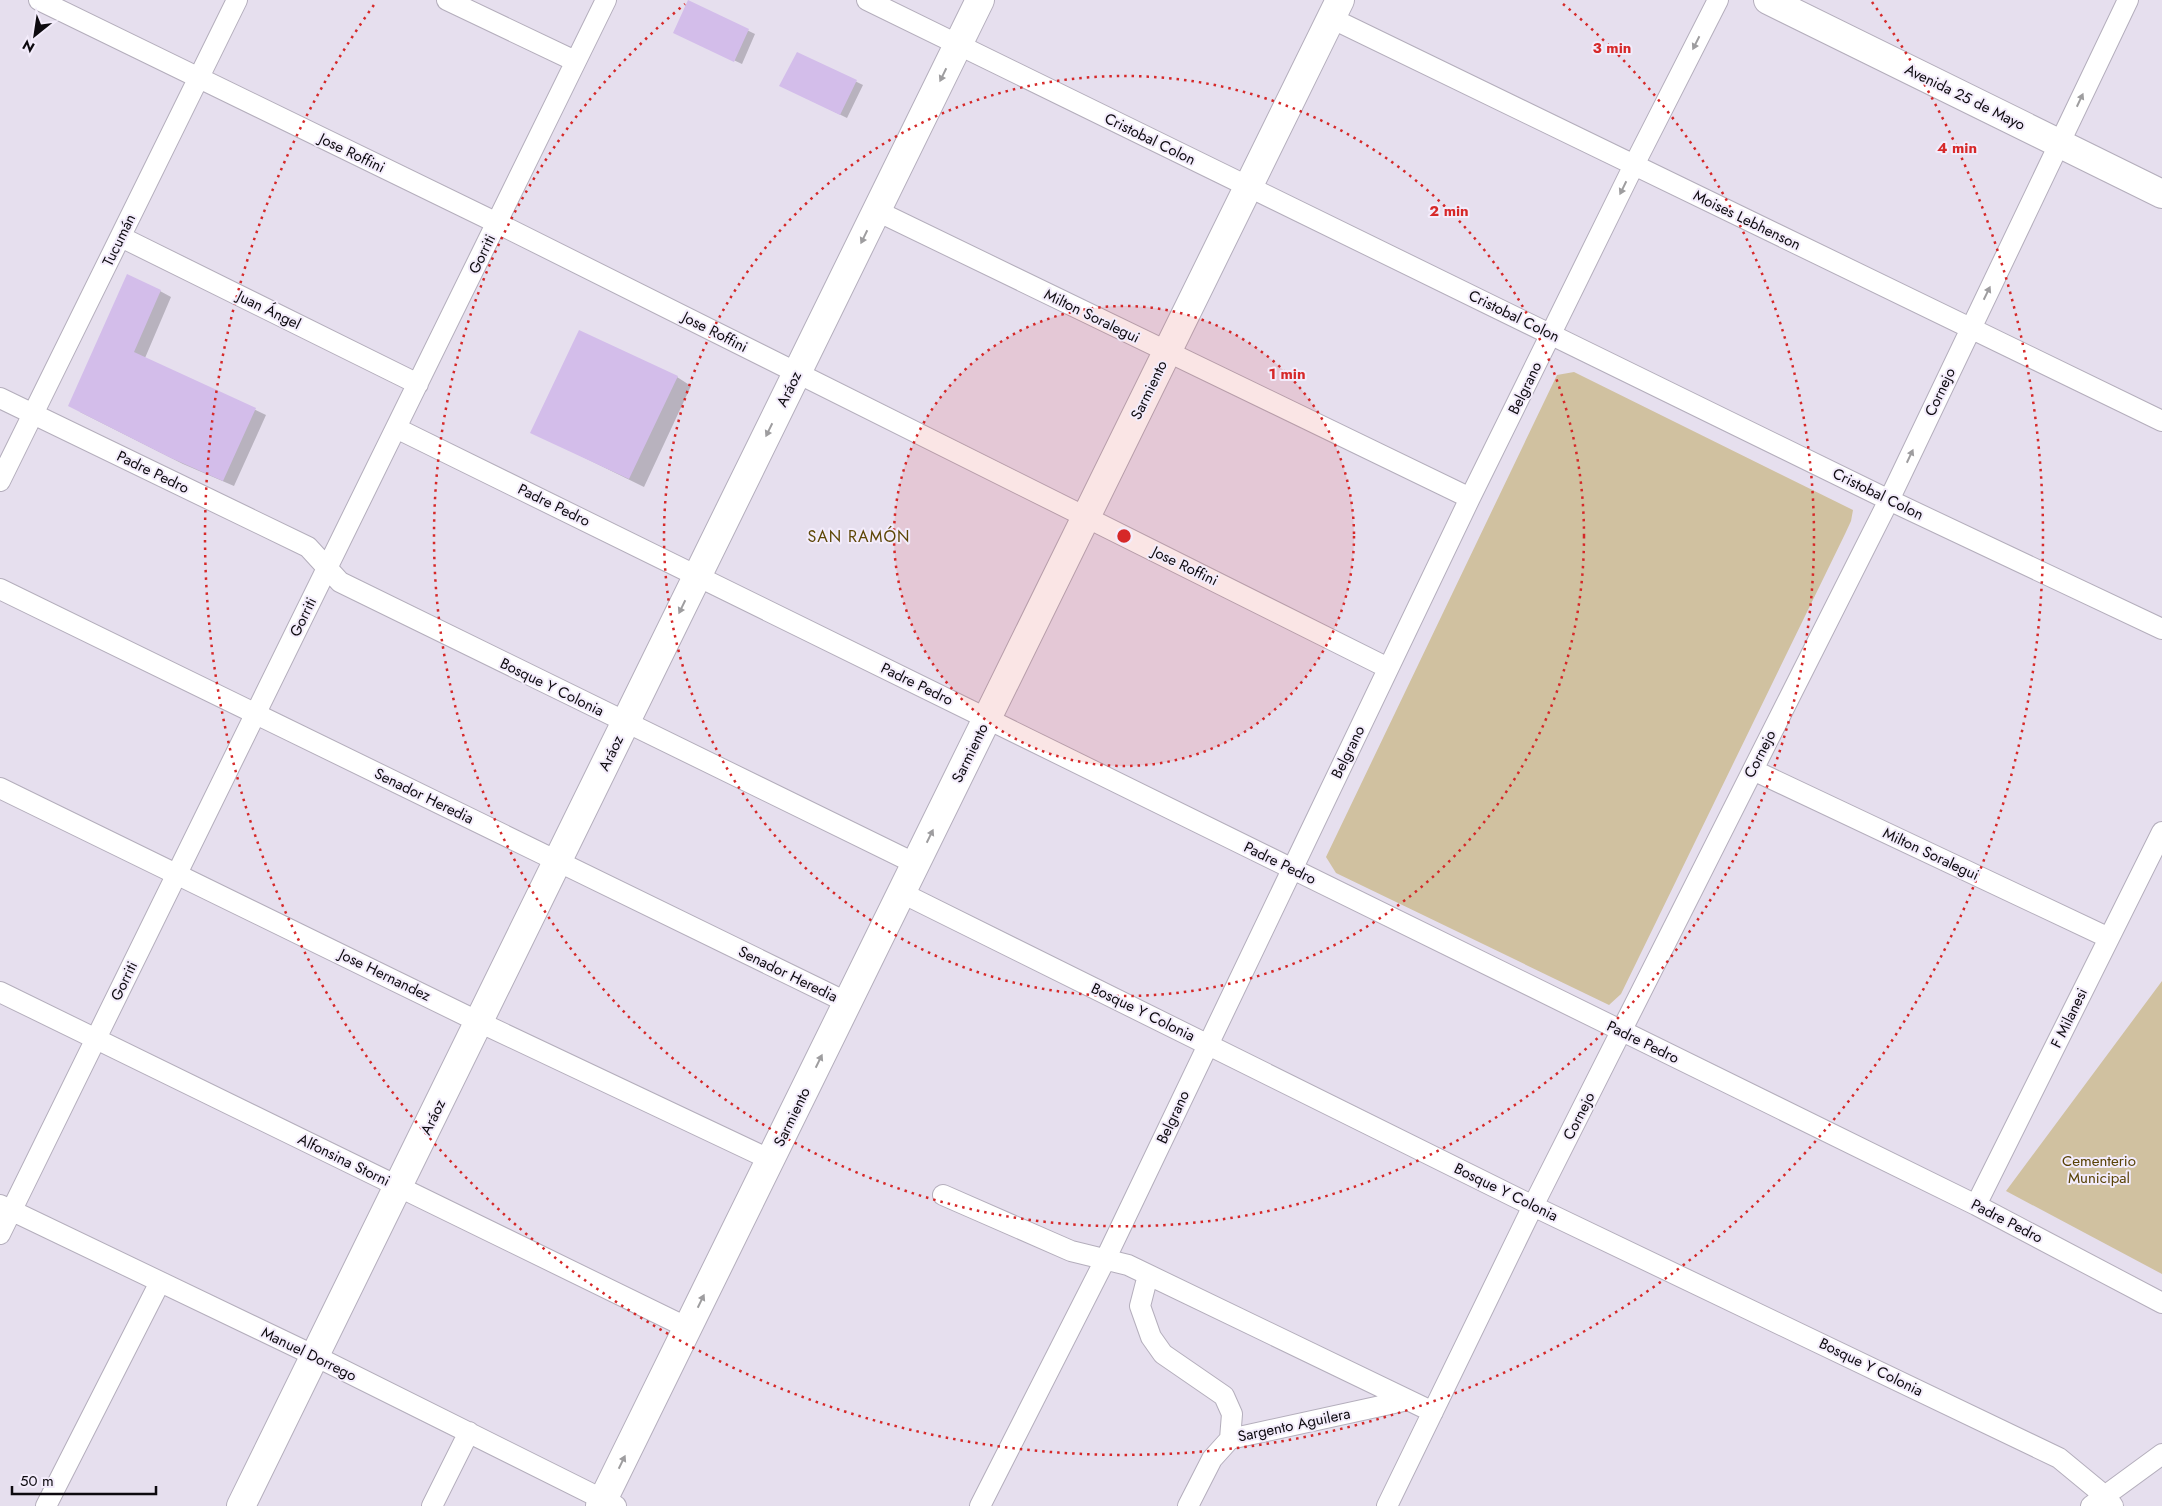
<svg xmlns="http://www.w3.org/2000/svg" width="2162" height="1506" viewBox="0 0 2162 1506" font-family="Jost,sans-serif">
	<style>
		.green { fill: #d0c1a0 }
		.shadow { fill: #0003 }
		.building { fill: #d3bdea }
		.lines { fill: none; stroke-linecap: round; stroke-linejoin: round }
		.street-casing { stroke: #b4aebc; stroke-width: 22 }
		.secondary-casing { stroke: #b4aebc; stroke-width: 30 }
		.street { stroke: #fff; stroke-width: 20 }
		.secondary { stroke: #fff; stroke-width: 28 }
		.oneway { fill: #9e9d9f }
		.ring { fill: none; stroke: #d62828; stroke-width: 2.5; stroke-dasharray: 2.5 5 }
		.labels { text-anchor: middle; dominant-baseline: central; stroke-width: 4; stroke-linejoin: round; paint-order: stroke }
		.street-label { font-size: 15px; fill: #0d0a0f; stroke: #f3ecfb }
		.park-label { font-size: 15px; fill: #574104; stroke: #f3ecfb }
		.neighbourhood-label { font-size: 16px; letter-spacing: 1px; fill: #5d4606; stroke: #f3ecfb }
		.centre { fill: #d62828; stroke: #f3ecfb; stroke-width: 2.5 }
		.ring-label { font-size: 15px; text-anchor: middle; font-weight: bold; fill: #d62828; stroke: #f3ecfb; stroke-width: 4; stroke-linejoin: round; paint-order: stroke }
	</style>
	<rect width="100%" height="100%" fill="#e6dfee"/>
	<!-- green -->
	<path class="green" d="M 1574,372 L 1853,510 L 1851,521 L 1845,534 L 1621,994 L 1609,1005 L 1336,873 L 1326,857 L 1557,375 Z
		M 2162,981 L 2162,1274 L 2006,1191 Z"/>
	<!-- shadow -->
	<path class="shadow" d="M 689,2 L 755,34 L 742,64 L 682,36 Z
		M 797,53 L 863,85 L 847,118 L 788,89 Z
		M 160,291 L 171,297 L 145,358 L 266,415 L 234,486 L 183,464 L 80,412 Z
		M 677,377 L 691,386 L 644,487 L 532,432 Z"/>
	<!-- building -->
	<path class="building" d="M 688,0 L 749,29 L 734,62 L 673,33 Z
		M 797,52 L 857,80 L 840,115 L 779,86 Z
		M 127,274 L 161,290 L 134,352 L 256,408 L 223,481 L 171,458 L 68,406 Z
		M 579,330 L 678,376 L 629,479 L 530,433 Z"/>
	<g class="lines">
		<!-- street casing -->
		<g class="street-casing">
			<path id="street" d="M 39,0 L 497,223 L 1388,668
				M 447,0 L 575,61
				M 867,0 L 1889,500 L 2162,629
				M 1331,18 L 2162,421
				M 877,211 L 1470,498
				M 121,237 L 418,384
				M 0,398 L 308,547 L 340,582 L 916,864
				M 396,428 L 1976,1205 L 2162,1303
				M 0,481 L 237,0
				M 0,589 L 848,1003
				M 1753,770 L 2109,938
				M 0,788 L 479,1022 L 771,1160
				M 902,893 L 1533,1206 L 2059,1458 L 2105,1496 L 2113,1506
				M 0,992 L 688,1328
				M 943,1195 L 1071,1251 L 1128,1265 L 1433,1412
				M 0,1205 L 315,1356 L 616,1506
				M 1976,1205 L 2162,832
				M 0,1234 L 606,0
				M 1148,1275 L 1140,1306 L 1151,1337 L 1163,1354 L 1224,1396 L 1232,1414 L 1230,1439
				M 46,1506 L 160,1282
				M 432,1506 L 469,1432
				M 980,1506 L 1105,1260 L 1470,498 L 1634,165 L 1718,0
				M 1188,1506 L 1212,1459 L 1230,1439 L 1408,1400
				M 1387,1506 L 1533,1206 L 1889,500 L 2128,0
				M 2091,1506 L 2162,1454"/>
		</g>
		<!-- secondary casing -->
		<g class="secondary-casing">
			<path id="secondary" d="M 1768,0 L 2162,194
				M 241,1506 L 980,0
				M 600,1506 L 1340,0"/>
		</g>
		<!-- street -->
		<use href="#street" class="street"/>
		<!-- secondary -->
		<use href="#secondary" class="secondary"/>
	</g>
	<!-- one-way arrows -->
	<defs><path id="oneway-solid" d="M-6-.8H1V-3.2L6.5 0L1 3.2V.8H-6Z" transform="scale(1.25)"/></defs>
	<g class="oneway">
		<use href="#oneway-solid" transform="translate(1696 43) rotate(117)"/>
		<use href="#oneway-solid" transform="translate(943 75) rotate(116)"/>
		<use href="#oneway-solid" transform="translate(2080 100) rotate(-65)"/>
		<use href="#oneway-solid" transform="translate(1623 188) rotate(116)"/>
		<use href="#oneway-solid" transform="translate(864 237) rotate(116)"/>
		<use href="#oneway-solid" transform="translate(1987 293) rotate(-64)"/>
		<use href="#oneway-solid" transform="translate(769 430) rotate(116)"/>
		<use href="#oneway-solid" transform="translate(1910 456) rotate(-65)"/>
		<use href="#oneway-solid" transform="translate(682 607) rotate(116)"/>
		<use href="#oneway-solid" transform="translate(930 836) rotate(-64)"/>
		<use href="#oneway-solid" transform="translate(819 1061) rotate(-64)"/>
		<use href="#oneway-solid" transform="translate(701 1301) rotate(-64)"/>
		<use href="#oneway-solid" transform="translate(622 1462) rotate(-64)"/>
	</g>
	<!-- distance rings -->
	<circle cx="1124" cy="536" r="230" fill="#d62828" fill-opacity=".12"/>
	<g class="ring">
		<circle cx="1124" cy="536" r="230"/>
		<circle cx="1124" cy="536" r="460"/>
		<path d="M1563 4A690 690 0 1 1 685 4"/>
		<path d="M1872 2A919 919 0 1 1 376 2"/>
	</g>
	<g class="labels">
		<!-- street labels -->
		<g class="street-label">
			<text transform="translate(1965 97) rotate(26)">Avenida 25 de Mayo</text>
			<text transform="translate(1150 139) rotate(26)">Cristobal Colon</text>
			<text transform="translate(352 153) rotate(26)">Jose Roffini</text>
			<text transform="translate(1747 220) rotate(26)">Moises Lebhenson</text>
			<text transform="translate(119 240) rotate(-64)">Tucumán</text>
			<text transform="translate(482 254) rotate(-64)">Gorriti</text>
			<text transform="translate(269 310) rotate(26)">Juan Ángel</text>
			<text transform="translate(1092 316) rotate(26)">Milton Soralegui</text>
			<text transform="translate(1514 316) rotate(26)">Cristobal Colon</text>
			<text transform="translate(715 332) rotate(27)">Jose Roffini</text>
			<text transform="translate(1525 388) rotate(-64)">Belgrano</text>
			<text transform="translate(789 389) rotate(-64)">Aráoz</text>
			<text transform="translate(1149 390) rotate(-64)">Sarmiento</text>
			<text transform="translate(1940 392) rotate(-65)">Cornejo</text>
			<text transform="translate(153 472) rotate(26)">Padre Pedro</text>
			<text transform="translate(1878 494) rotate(26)">Cristobal Colon</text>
			<text transform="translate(554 505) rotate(26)">Padre Pedro</text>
			<text transform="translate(1185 566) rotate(26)">Jose Roffini</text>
			<text transform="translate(303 617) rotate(-64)">Gorriti</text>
			<text transform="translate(917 684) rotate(26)">Padre Pedro</text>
			<text transform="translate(552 687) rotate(26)">Bosque Y Colonia</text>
			<text transform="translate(1348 752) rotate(-64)">Belgrano</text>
			<text transform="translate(611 753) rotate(-64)">Aráoz</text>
			<text transform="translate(970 753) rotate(-64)">Sarmiento</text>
			<text transform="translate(1760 754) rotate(-63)">Cornejo</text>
			<text transform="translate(424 796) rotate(26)">Senador Heredia</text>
			<text transform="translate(1931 854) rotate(25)">Milton Soralegui</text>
			<text transform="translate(1280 863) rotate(26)">Padre Pedro</text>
			<text transform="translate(788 974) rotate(26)">Senador Heredia</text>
			<text transform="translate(385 975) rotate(26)">Jose Hernandez</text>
			<text transform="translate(124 981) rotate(-64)">Gorriti</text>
			<text transform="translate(1143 1012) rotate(26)">Bosque Y Colonia</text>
			<text transform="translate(2069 1018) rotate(-64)">F Milanesi</text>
			<text transform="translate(1643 1042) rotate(26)">Padre Pedro</text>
			<text transform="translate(1579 1116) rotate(-63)">Cornejo</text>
			<text transform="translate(433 1117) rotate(-64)">Aráoz</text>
			<text transform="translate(792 1117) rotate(-64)">Sarmiento</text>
			<text transform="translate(1173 1117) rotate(-65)">Belgrano</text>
			<text transform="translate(344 1160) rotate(26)">Alfonsina Storni</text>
			<text transform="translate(1506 1192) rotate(26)">Bosque Y Colonia</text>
			<text transform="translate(2007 1221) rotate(27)">Padre Pedro</text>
			<text transform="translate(309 1354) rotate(26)">Manuel Dorrego</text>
			<text transform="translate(1871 1367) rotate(26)">Bosque Y Colonia</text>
			<text transform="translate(1294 1425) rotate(-12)">Sargento Aguilera</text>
		</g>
		<!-- park labels -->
		<g class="park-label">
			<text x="2099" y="1161">Cementerio<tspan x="2099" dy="17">Municipal</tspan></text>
		</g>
		<!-- neighbourhood labels -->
		<g class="neighbourhood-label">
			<text x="859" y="536">SAN RAMÓN</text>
		</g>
	</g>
	<circle cx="1124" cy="536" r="8" class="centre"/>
	<g class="ring-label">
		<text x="1612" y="53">3 min</text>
		<text x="1957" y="153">4 min</text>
		<text x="1449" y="216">2 min</text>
		<text x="1287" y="379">1 min</text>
	</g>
	<!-- north arrow -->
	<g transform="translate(35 35) rotate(210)" stroke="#f3ecfb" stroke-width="4" paint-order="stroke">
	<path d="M0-4L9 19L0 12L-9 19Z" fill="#0d0a0f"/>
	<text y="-8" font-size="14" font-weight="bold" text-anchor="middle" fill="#0d0a0f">N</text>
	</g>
	<!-- scale -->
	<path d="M12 1486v8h144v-8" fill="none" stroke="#0d0a0f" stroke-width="2.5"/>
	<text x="20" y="1486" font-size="15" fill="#0d0a0f" stroke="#f3ecfb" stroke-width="4" paint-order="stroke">50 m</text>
</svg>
